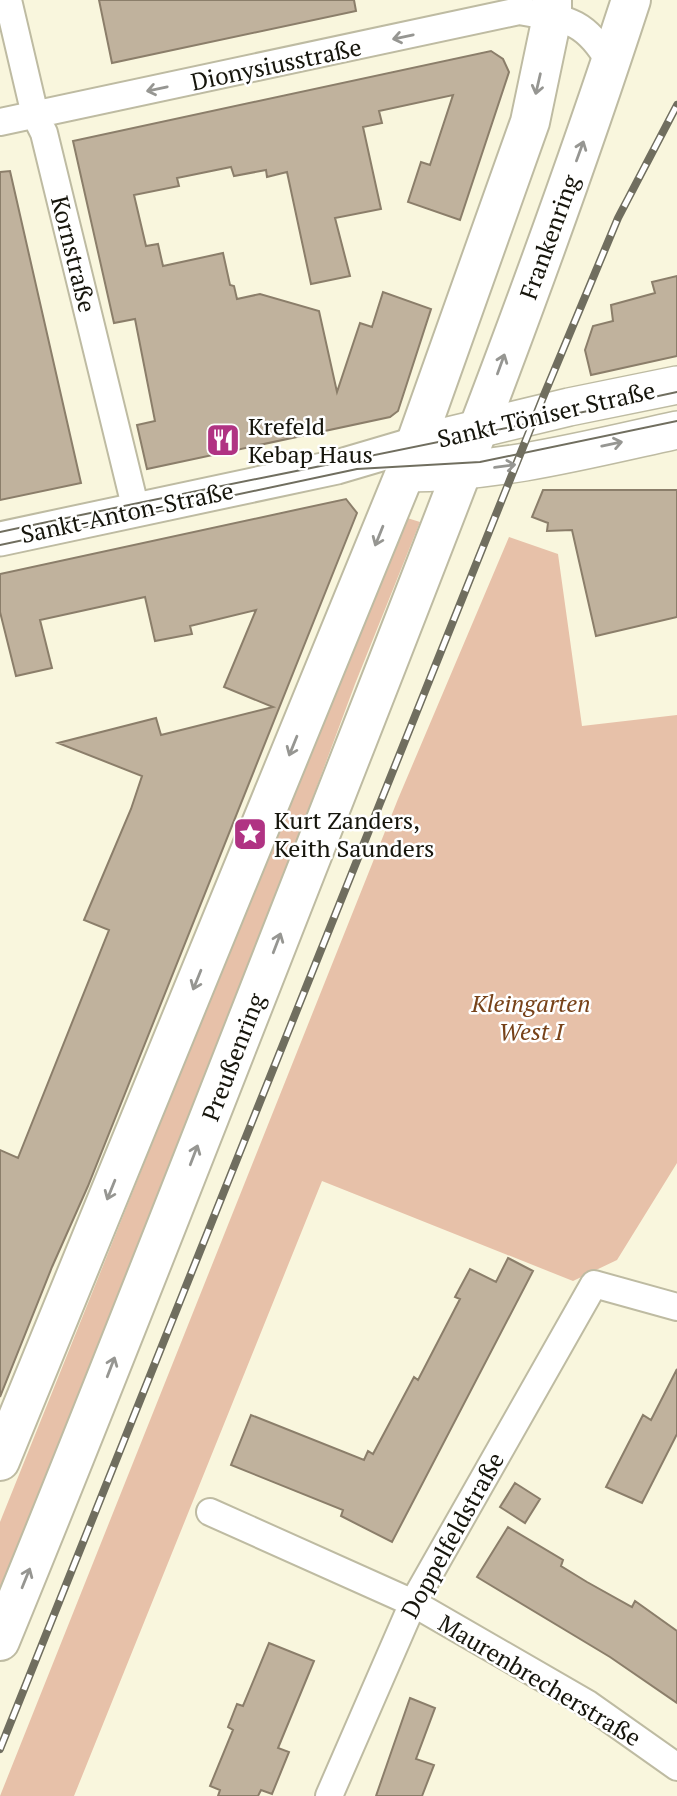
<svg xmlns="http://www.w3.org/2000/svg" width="677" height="1796" viewBox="0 0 677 1796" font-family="'PT Serif',serif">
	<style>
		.green { fill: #e7c1a9 }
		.building { fill: #c0b29d; stroke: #8b7e6a; stroke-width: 2 }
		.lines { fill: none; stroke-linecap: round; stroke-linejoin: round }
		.minor-casing { stroke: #bebba2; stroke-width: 30 }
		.tertiary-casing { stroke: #bebba2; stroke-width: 37 }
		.secondary-casing { stroke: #bebba2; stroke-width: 40 }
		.primary-casing { stroke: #bebba2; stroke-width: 42 }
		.minor { stroke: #fff; stroke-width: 26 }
		.tertiary { stroke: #fff; stroke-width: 33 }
		.secondary { stroke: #fff; stroke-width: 37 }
		.primary { stroke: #fff; stroke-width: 38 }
		.tram { stroke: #706e5f; stroke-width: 2 }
		.rail-casing { stroke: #706e5f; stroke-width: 8 }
		.rail { stroke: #fff; stroke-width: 5; stroke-dasharray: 16; stroke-linecap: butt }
		.oneway { stroke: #969692 }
		.labels { text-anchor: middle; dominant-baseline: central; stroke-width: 5; stroke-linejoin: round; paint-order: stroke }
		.street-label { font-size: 24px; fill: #16150c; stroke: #fff }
		.poi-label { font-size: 24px; fill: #16150c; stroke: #fff; text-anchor: start }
		.park-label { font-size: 24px; font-style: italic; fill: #774219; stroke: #fff }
	</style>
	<rect width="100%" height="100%" fill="#f9f6dd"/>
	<!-- green -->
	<path class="green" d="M 404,517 L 420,522 L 355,684 L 214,1064 L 0,1595 L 0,1522 Z
		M 509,537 L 558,554 L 582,726 L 677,715 L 677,1163 L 617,1260 L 573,1281 L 322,1181 L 74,1796 L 0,1796 L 398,799 Z"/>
	<!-- building -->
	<path class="building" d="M 99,0 L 354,0 L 356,11 L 112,63 Z
		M 491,51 L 503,59 L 509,72 L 460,220 L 408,202 L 421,162 L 430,165 L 453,95 L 379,111 L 382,123 L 363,127 L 381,209 L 335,218 L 350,276 L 311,284 L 287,172 L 267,177 L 266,170 L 234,176 L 231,167 L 177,178 L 179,186 L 134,195 L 146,246 L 158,244 L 163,266 L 223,253 L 230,285 L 234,286 L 237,299 L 260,294 L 319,311 L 337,392 L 360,323 L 372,327 L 383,292 L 431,309 L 398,411 L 390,417 L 147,469 L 137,425 L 155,421 L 135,319 L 114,323 L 73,141 Z
		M 10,171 L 81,483 L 0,500 L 0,172 Z
		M 677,276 L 677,356 L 591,375 L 585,350 L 593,326 L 613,321 L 611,305 L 655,293 L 652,282 Z
		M 543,490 L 677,490 L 677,617 L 596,636 L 572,530 L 547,531 L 548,523 L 532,517 Z
		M 346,499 L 357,513 L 88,1186 L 52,1267 L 0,1397 L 0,1150 L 18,1158 L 109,930 L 84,920 L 131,809 L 142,776 L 58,743 L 156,718 L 161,735 L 273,707 L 224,687 L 256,610 L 190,626 L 192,634 L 155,641 L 145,597 L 40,620 L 52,668 L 16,676 L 0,612 L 0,574 Z
		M 508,1258 L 533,1271 L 392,1542 L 341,1516 L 343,1510 L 231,1465 L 251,1415 L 364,1460 L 368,1451 L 373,1454 L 414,1377 L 418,1380 L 460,1299 L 455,1297 L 470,1269 L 496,1282 Z
		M 677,1369 L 677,1434 L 642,1503 L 606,1487 L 643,1415 L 651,1420 Z
		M 515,1483 L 540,1499 L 525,1523 L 500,1507 Z
		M 508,1527 L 563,1560 L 561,1566 L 587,1582 L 632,1607 L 635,1601 L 677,1631 L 677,1703 L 610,1657 L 477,1577 Z
		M 269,1643 L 314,1661 L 278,1748 L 289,1752 L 272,1794 L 261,1790 L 258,1796 L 218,1796 L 220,1790 L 210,1786 L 233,1730 L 228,1727 L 237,1704 L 243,1706 Z
		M 410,1698 L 435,1708 L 416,1759 L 434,1765 L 422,1796 L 376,1796 Z"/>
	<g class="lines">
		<!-- minor casing -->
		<g class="minor-casing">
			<path id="minor" d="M 8,0 L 35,115 L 44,133 L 136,510
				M 0,122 L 519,11 C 566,19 585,19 610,63
				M 210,1512 L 413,1603 L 588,1704 L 677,1767
				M 329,1796 L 413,1603 L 594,1284 L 677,1307"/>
		</g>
		<!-- tertiary casing -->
		<g class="tertiary-casing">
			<path id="tertiary" d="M 0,539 L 337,467 L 415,444"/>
		</g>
		<!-- secondary casing -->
		<g class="secondary-casing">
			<path id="secondary" d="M 415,444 L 569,407 L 677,385
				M 405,473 C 498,473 586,450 677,430"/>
		</g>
		<!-- primary casing -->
		<g class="primary-casing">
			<path id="primary" d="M 0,1461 L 405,473 L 530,122 L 552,17 L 552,0
				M 0,1641 C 112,1369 218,1094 326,820 C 432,549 541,277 631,0"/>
		</g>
		<!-- minor -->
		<use href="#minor" class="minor"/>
		<!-- tertiary -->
		<use href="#tertiary" class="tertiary"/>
		<!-- secondary -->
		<use href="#secondary" class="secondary"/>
		<!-- primary -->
		<use href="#primary" class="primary"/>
		<!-- tram -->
		<path class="tram" d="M 0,532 C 225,484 452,441 677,392
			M 0,545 L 357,469 L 480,462 L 677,421"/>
		<!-- rail casing -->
		<g class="rail-casing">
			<path id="rail" d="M 0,1749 L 544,395 L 618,218 L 677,105"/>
		</g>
		<!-- rail -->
		<use href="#rail" class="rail"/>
	</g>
	<!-- one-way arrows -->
	<defs><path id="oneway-shaft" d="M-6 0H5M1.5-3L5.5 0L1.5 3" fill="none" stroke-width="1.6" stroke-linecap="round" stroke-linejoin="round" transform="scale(1.75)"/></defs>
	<g class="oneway">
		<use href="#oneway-shaft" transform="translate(403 37) rotate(168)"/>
		<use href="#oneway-shaft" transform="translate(538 84) rotate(103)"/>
		<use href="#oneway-shaft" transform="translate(157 89) rotate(168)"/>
		<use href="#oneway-shaft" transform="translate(580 151) rotate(-70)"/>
		<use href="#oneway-shaft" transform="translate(501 364) rotate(-70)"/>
		<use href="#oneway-shaft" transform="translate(612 444) rotate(-12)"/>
		<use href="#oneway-shaft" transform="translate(505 466) rotate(-8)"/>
		<use href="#oneway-shaft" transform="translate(379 536) rotate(112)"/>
		<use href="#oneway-shaft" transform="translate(293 746) rotate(112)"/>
		<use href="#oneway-shaft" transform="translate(277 943) rotate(-69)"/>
		<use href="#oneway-shaft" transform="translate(197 980) rotate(112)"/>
		<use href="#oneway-shaft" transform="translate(194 1155) rotate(-69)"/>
		<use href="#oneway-shaft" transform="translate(111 1190) rotate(112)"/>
		<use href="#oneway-shaft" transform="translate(111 1367) rotate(-69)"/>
		<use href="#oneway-shaft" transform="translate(26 1578) rotate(-68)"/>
	</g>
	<!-- icons -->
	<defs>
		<g id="restaurant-square" transform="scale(1.75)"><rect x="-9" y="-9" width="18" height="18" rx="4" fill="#b03383" stroke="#fff"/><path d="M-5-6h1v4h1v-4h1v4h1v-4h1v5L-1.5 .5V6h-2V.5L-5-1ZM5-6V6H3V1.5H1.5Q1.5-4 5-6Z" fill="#fff"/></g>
		<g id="sight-square" transform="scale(1.75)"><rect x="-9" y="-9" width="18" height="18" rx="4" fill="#b03383" stroke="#fff"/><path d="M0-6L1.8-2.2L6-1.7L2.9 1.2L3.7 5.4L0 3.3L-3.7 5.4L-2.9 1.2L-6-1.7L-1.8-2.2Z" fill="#fff"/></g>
	</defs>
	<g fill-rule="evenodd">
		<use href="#restaurant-square" x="223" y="440"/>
		<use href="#sight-square" x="250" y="834"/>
	</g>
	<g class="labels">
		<!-- street labels -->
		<g class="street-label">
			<text transform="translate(276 64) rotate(-12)">Dionysiusstraße</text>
			<text transform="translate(549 237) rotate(-70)">Frankenring</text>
			<text transform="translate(74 254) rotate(76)">Kornstraße</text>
			<text transform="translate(546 414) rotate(-13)">Sankt Töniser Straße</text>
			<text transform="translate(127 512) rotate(-12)">Sankt-Anton-Straße</text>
			<text transform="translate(233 1057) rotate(-69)">Preußenring</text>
			<text transform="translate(452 1535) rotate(-61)">Doppelfeldstraße</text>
			<text transform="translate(540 1680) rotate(31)">Maurenbrecherstraße</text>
		</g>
		<!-- poi labels -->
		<g class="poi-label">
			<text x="248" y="426">Krefeld<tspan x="248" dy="28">Kebap Haus</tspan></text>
			<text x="274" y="820">Kurt Zanders,<tspan x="274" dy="28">Keith Saunders</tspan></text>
		</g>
		<!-- park labels -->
		<g class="park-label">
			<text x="531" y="1003">Kleingarten<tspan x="531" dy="28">West I</tspan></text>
		</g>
	</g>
</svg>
